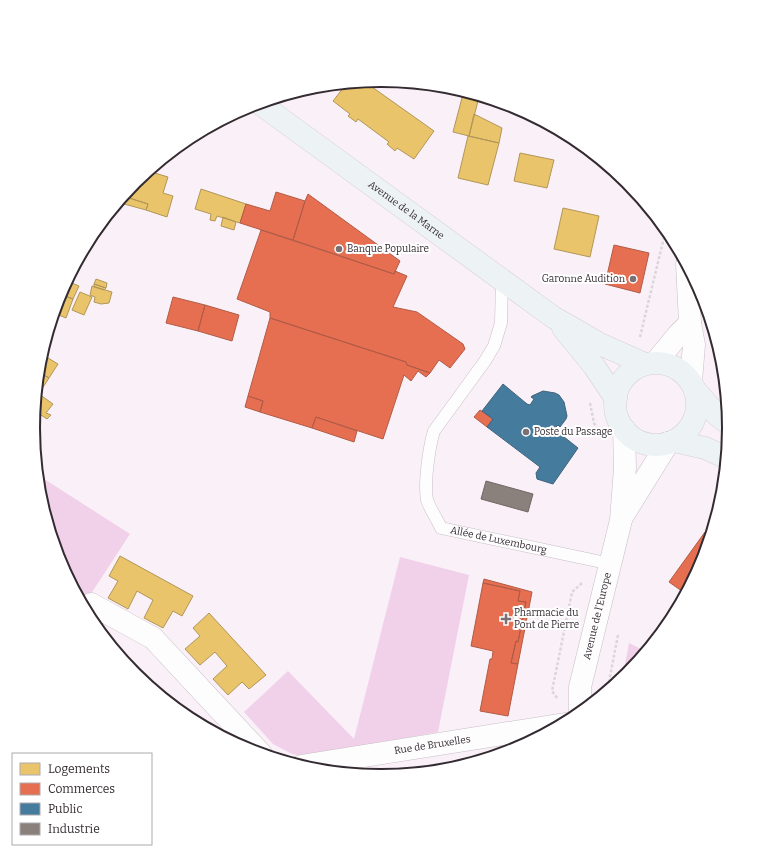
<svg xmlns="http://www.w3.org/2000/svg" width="763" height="857" viewBox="0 0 763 857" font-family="Bitter,serif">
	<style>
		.green { fill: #f1d1ea }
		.homes { fill: #e9c46a; stroke: #b29659 }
		.shops { fill: #e76f51; stroke: #b15b47 }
		.public { fill: #457b9d; stroke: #40637d }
		.industry { fill: #8a817c; stroke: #706766 }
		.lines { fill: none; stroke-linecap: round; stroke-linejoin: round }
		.service-casing { stroke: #c7bfc5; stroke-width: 13 }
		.minor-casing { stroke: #c7bfc5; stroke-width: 23 }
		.tertiary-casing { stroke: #c7bfc5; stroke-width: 23 }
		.primary-casing { stroke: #d5cfd3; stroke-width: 23 }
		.path { stroke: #dad7d9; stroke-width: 2.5; stroke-dasharray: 3 2; stroke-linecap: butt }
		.service { stroke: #fefdfe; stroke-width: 12 }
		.minor { stroke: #fefdfe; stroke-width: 22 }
		.tertiary { stroke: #fefdfe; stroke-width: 22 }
		.primary { stroke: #edf3f5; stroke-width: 22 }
		.poi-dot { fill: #797076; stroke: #fff; stroke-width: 1.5 }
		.labels { text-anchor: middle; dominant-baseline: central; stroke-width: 4; stroke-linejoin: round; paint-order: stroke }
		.street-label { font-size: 10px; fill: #332b31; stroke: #fff }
		.poi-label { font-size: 10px; fill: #332b31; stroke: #fff; text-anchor: start }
		.rim { fill: none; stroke: #332b31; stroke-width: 2 }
	</style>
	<rect width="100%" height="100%" fill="#faf0f7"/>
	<!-- green -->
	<path class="green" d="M 38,475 L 130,534 L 83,606 L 59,562 L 40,496 Z
		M 400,557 L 469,575 L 438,732 L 314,755 L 304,756 L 292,754 L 273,744 L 244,712 L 288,671 L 354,739 Z
		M 629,643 L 647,652 L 628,675 L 622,680 Z"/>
	<!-- homes -->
	<path class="homes" d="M 365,82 L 434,131 L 414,159 L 397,148 L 395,151 L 387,144 L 389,142 L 358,119 L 356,122 L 348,116 L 350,114 L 333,101 L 347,83 Z
		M 463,94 L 478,101 L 469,136 L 453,132 Z
		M 474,114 L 502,128 L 499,143 L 469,136 Z
		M 468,136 L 499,143 L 488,185 L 458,178 Z
		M 520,153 L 554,160 L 547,188 L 514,181 Z
		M 148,171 L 168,177 L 163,193 L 173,196 L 167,217 L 146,210 L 148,204 L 126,197 L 129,190 L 135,182 Z
		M 201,189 L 246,204 L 240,223 L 217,216 L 215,221 L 210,220 L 211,214 L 195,209 Z
		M 126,197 L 148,204 L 146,210 L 124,204 Z
		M 563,208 L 599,216 L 590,257 L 554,249 Z
		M 223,217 L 236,222 L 234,230 L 221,226 Z
		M 96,279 L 107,283 L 106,288 L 94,284 Z
		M 67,281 L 79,286 L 73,299 L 62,295 Z
		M 94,284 L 106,288 L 104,290 L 94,287 Z
		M 92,286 L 112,292 L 109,303 L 101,304 L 94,302 L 95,297 L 90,295 Z
		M 80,292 L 92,297 L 84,315 L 72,310 Z
		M 60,294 L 73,299 L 66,318 L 54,313 Z
		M 43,355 L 58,364 L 49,378 L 39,372 L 40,360 Z
		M 39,372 L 49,378 L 40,392 L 37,390 Z
		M 39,394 L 53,404 L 46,413 L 51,415 L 47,419 L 35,411 L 36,399 Z
		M 120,556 L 193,596 L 182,616 L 173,611 L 163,628 L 144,618 L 153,600 L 137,591 L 128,609 L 108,598 L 118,581 L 109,576 Z
		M 209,613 L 266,675 L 249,689 L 242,682 L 228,695 L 213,679 L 227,666 L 215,652 L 200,665 L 185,649 L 200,636 L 193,628 Z
		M 142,671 L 171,703 L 170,704 L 137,676 Z"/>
	<!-- shops -->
	<path class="shops" d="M 276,192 L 305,201 L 293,240 L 240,223 L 246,204 L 270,211 Z
		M 308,194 L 400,261 L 394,274 L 293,240 L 305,201 Z
		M 261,230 L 394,274 L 395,271 L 407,276 L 393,307 L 417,312 L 463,344 L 465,349 L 450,368 L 439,360 L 430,373 L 407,365 L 406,362 L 270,318 L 270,312 L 237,299 Z
		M 614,245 L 649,253 L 640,293 L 605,284 Z
		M 173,297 L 205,305 L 198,331 L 166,323 Z
		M 205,305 L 239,315 L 232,341 L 198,331 Z
		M 270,318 L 406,362 L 407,365 L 430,373 L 426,377 L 418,371 L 411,381 L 404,375 L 383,439 L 316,417 L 312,428 L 260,412 L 263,401 L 248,396 Z
		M 248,396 L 263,401 L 260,412 L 245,407 Z
		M 480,410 L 493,419 L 487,427 L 474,417 Z
		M 316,417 L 357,431 L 354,442 L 312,428 Z
		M 705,532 L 711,537 L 703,562 L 686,594 L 669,582 Z
		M 484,579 L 532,592 L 518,664 L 511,663 L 516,641 L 518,642 L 526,602 L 518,601 L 520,591 L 483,583 Z
		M 483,583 L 520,591 L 518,601 L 526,602 L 518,642 L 516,641 L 511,663 L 518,664 L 508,716 L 480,711 L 490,659 L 492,659 L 493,651 L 471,646 Z"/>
	<!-- public -->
	<path class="public" d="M 503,384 L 527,404 L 530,405 L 534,399 L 531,397 L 532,396 L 543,391 L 555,393 L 559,395 L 564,402 L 567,416 L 566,419 L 560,427 L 558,425 L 554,429 L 578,448 L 553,484 L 537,479 L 536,473 L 540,467 L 487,427 L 493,419 L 482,411 Z"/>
	<!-- industry -->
	<path class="industry" d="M 486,481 L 533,494 L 528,512 L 481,499 Z"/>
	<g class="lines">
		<!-- service casing -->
		<g class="service-casing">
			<g id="service">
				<path id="s1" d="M 502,279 L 501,323 L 494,346 L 485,361 L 434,431 C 429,447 424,483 427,500 C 430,509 437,519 441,528 L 611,564"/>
			</g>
		</g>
		<!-- minor casing -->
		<g class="minor-casing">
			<g id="minor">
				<path d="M 91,604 L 153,638 L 262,755"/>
				<path id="s2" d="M 301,766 L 565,724"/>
			</g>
		</g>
		<!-- tertiary casing -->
		<g class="tertiary-casing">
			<g id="tertiary">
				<path d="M 687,264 L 690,323 L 694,345 L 691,381"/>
				<path d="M 656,362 L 678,335 L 690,323"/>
				<path d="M 622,517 L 668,443"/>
				<path id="s3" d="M 580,714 L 580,687 L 621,520 L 625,468 L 624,429"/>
			</g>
		</g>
		<!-- primary casing -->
		<g class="primary-casing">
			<g id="primary">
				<path id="s4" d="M 259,103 L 553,317 L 600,344 L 645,364"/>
				<path d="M 563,328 L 594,366 L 616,399"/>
				<circle cx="656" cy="404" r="41"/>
				<path d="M 696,391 L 717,415 L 730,425"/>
				<path d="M 674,441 L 705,448 L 727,458"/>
			</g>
		</g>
		<!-- path -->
		<path class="path" d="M 640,337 L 666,229
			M 590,403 L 594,423 L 601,436
			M 607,692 L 618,635
			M 557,698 L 552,691 L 572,592 L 582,583"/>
		<!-- service -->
		<use href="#service" class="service"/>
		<!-- minor -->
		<use href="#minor" class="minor"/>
		<!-- tertiary -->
		<use href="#tertiary" class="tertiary"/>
		<!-- primary -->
		<use href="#primary" class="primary"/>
	</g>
	<!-- markers -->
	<g class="poi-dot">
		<circle cx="339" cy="249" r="4"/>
		<circle cx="633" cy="279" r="4"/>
		<circle cx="526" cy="432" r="4"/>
		<path d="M504 613h4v4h4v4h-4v4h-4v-4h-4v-4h4z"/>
	</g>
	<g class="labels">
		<!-- street labels -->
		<g class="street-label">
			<text stroke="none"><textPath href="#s4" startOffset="182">Avenue de la Marne</textPath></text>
			<text stroke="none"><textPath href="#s1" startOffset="332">Allée de Luxembourg</textPath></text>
			<text stroke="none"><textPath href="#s3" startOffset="100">Avenue de l'Europe</textPath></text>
			<text stroke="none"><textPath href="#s2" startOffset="133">Rue de Bruxelles</textPath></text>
		</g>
		<!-- poi labels -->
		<g class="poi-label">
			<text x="347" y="249">Banque Populaire</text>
			<text x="625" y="279" text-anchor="end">Garonne Audition</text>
			<text x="534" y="432">Poste du Passage</text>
			<text x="514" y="613">Pharmacie du<tspan x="514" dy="12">Pont de Pierre</tspan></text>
		</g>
	</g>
	<!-- crop -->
	<path d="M0 0H763V857H0ZM40 428a341 341 0 1 1 682 0a341 341 0 1 1-682 0Z" fill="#fff" fill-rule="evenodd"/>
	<path class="rim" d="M40 428a341 341 0 1 1 682 0a341 341 0 1 1-682 0Z"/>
	<!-- legend -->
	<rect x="12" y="753" width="140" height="92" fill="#ffffff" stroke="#adaaad"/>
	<rect x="20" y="763" width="20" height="12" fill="#e9c46a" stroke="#adaaad"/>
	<text x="48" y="773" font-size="12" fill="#332b31">Logements</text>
	<rect x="20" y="783" width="20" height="12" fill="#e76f51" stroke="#adaaad"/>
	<text x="48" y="793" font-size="12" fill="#332b31">Commerces</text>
	<rect x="20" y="803" width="20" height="12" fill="#457b9d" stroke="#adaaad"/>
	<text x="48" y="813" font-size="12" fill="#332b31">Public</text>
	<rect x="20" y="823" width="20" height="12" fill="#8a817c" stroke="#adaaad"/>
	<text x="48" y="833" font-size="12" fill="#332b31">Industrie</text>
</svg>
